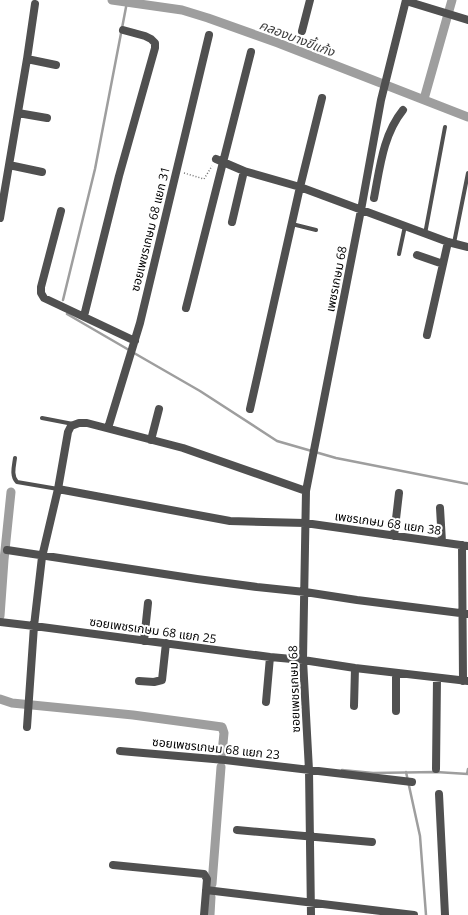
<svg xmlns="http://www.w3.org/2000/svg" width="468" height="915" viewBox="0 0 468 915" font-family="'Open Sans','Noto Sans Thai',sans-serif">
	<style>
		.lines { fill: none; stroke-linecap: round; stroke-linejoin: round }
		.stream { stroke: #9e9e9e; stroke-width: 2.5 }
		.canal { stroke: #9e9e9e; stroke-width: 9 }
		.path { stroke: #727272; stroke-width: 1.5; stroke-dasharray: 1 2; stroke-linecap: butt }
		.lane { stroke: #505050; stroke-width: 4 }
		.street { stroke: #505050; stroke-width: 8 }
		.labels { text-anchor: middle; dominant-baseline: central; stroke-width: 4; stroke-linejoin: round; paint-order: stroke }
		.street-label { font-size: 12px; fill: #000; stroke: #fff }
		.water-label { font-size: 13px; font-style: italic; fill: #3f3f3f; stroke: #fff }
	</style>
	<rect width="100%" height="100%" fill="#fff"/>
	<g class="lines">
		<!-- stream -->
		<path class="stream" d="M 63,300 L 95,169 L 127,2
			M 67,314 L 129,350
			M 134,353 L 200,391 L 277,441 L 336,458 L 468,484
			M 342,770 L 373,773 L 436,772 L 468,774
			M 406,772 L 420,836 L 426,915
			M 467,774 L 468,769"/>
		<!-- canal -->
		<path class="canal" d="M 112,0 L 182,10 L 208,18 L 278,43 L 468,117
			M 424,99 L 452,0
			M 0,616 L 4,560 L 11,492
			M 0,699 L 12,703 L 133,715 L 222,727 L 224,733 L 222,753
			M 212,884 L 221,767
			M 210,915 L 211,897"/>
		<!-- path -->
		<path class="path" d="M 184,173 L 204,179 L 212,166"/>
		<!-- lane -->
		<path class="lane" d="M 292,224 L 316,230
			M 425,234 L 445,127
			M 454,243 L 468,173
			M 399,254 L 405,226
			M 42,418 L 73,424
			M 15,458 C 14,466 11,476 17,482 L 58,489"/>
		<!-- street -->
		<path class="street" d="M 406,1 L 468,20
			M 302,31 L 310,0
			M 27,59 L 56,65
			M 18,113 L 47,118
			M 216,159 L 244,171 L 300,187 L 448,242 L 468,247
			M 9,165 L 42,172
			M 374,198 C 380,167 383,135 403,110
			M 61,211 L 41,287 L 41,293 L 44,298 L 135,341
			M 0,218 L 27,59 L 35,4
			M 232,222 L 244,171
			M 417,255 L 443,264
			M 186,308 L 251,52
			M 84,316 L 119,176 L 155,48 L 155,43 L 151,39 L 145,36 L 123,30
			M 427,335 L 448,242
			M 250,409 L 300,187 L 322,98
			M 108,428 L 140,323 L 209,35
			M 151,440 L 159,409
			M 58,489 L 68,432 L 71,426 L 79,423 L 87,423 L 183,448 L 306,491
			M 440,508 L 442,542
			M 394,536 L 399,493
			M 462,545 L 463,681
			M 7,550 L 197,579 L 257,587 L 305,592 L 357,600 L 468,614
			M 0,622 L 34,626 L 270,657 L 303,660 L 355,668 L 468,681
			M 144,641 L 148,603
			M 139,681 L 154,682 L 162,680 L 166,643
			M 266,702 L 270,657
			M 354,706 L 355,668
			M 396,711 L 396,673
			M 27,727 L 34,626 L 42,557 L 58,489 L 230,521 L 305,523 L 468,546
			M 120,751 L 225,760 L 412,782
			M 436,769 L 437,678
			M 439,794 L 445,915
			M 237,830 L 372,842
			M 113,865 L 204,874 L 207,879 L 204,915
			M 206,890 L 414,915
			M 311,915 L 309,770 L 303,660 L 306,491 L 361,210 L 381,100 L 406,0"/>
	</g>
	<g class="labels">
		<!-- street labels -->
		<g class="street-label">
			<text transform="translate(150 229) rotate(-76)">ซอยเพชรเกษม 68 แยก 31</text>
			<text transform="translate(336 279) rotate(-79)">เพชรเกษม 68</text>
			<text transform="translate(388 523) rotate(8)">เพชรเกษม 68 แยก 38</text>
			<text transform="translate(153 630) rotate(8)">ซอยเพชรเกษม 68 แยก 25</text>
			<text transform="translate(294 689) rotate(-92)">ซอยเพชรเกษม 68</text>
			<text transform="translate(216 748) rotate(6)">ซอยเพชรเกษม 68 แยก 23</text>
		</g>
		<!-- water labels -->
		<g class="water-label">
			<text transform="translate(297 38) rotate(21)">คลองบางขี้แก้ง</text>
		</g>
	</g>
</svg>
